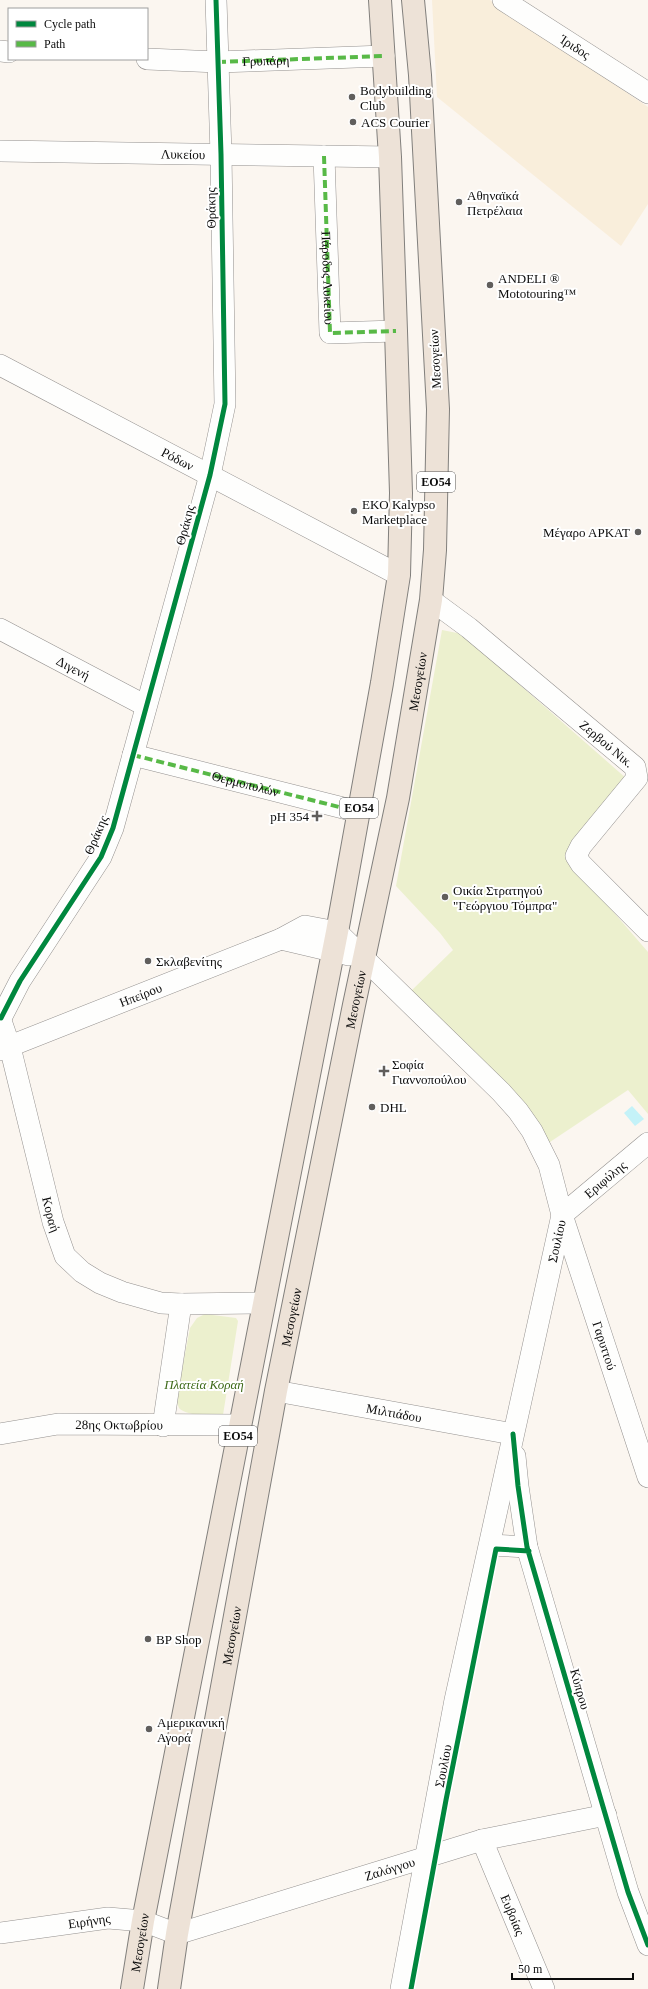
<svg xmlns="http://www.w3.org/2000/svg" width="648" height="1989" viewBox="0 0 648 1989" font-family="Georgia,serif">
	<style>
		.farmland { fill: #f9eedb }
		.green { fill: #ecf0ce }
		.water { fill: #c4f2f8 }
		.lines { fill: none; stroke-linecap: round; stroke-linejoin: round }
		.minor-casing { stroke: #94918f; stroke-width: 22 }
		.major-casing { stroke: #817f7c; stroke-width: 24 }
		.minor { stroke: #fefefd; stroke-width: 21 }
		.major { stroke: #ede2d7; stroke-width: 22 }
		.quiet { stroke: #58b947; stroke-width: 4; stroke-dasharray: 8 4; stroke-linecap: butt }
		.cycleway-casing { stroke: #fff; stroke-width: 8 }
		.cycleway { stroke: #00873e; stroke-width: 5 }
		.poi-dot { fill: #605e5c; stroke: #fff; stroke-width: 1.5 }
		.labels { text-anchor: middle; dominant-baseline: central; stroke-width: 4; stroke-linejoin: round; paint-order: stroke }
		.shield { fill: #fff; stroke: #555; stroke-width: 1 }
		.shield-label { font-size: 12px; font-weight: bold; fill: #0c0c0c }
		.street-label { font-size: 13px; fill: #0c0c0c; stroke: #fff }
		.poi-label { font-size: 13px; fill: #0c0c0c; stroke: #fff; text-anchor: start }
		.park-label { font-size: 13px; font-style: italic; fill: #3d6918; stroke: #fff }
	</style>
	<rect width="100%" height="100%" fill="#fbf6f0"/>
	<!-- farmland -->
	<path class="farmland" d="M 432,0 L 490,0 L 648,107 L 648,204 L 621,246 L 437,97 Z"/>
	<!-- green -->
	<path class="green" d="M 442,630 L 462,634 L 627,779 L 565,856 L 648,952 L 648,1114 L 628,1090 L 547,1144 L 410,992 L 453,950 L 440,933 L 396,886 Z
		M 205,1314 L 236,1318 L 238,1321 L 223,1415 L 219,1417 C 210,1416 184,1415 179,1408 C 177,1404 177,1400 177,1395 L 190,1328 L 197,1318 Z"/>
	<!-- water -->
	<path class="water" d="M 632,1106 L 644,1119 L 635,1126 L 624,1113 Z"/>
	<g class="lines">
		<!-- minor casing -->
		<g class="minor-casing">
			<g id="minor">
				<path id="s1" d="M 503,0 L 648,93"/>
				<path d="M 0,51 L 9,52"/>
				<path id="s2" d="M 147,59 L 218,62 L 384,56"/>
				<path id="s3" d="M 0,151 L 390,157"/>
				<path id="s4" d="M 324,156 L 330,333 L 396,331"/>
				<path id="s5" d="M 0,365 L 399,575"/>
				<path id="s6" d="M 431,600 L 469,628 L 635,767 L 637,778 L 581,846 L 576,856 L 581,864 L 648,931"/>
				<path id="s7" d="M 0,629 L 146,706"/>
				<path id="s8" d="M 133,755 L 359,812"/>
				<path d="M 281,939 L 349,955"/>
				<path id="s9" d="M 0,1018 L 10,1047 L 53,1222 L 65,1256 L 82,1272 L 100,1283 L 122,1292 L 161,1303 L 181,1304 L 264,1303"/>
				<path d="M 1,1018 L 20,981 L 101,857 L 113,828 L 210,475 L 225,404 L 221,154 L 216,0"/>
				<path id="s10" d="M 0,1050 L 281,939 L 305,926 L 337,932 L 501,1092 L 518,1111 L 532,1131 L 549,1165 L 562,1215 L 648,1477"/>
				<path id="s11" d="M 562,1215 L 648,1143"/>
				<path id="s12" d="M 276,1391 L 513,1434"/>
				<path d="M 163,1426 L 181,1304"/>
				<path id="s13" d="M 0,1434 L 58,1424 L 240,1425"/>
				<path d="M 515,1456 L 518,1486 L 527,1547 L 628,1892 L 648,1945"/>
				<path d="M 490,1545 L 527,1547"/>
				<path id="s14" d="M 482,1840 L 544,1989"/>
				<path id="s15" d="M 0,1933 L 108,1918 L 143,1921 L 177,1934 L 482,1840 L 606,1815"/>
				<path id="s16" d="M 401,1989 L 455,1700 L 562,1215"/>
			</g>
		</g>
		<!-- major casing -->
		<g class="major-casing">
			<g id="major">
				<path id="s17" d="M 132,1989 L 143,1921 L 337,932 L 382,683 L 399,575 L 401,493 L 396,331 L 390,157 L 380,0"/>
				<path id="s18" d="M 169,1989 L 177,1934 L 276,1391 L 354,1005 L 398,798 L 431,600 L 435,550 L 438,409 L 420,75 L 413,0"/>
			</g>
		</g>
		<!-- minor -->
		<use href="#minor" class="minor"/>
		<!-- major -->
		<use href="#major" class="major"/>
		<!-- quiet -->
		<path class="quiet" d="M 218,62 L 384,56
			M 324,156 L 330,333 L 396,331
			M 133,755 L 359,812"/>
		<!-- cycleway casing -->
		<g class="cycleway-casing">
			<path id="cycleway" d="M 1,1018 L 20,981 L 101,857 L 113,828 L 210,475 L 225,404 L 221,154 L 216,0
				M 513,1434 L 518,1486 L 527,1547 L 628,1892 L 648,1945
				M 411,1989 L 446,1800 L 496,1549 L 529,1551"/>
		</g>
		<!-- cycleway -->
		<use href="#cycleway" class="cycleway"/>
	</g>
	<!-- markers -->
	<g class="poi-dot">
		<circle cx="352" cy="97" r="4"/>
		<circle cx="353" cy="122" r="4"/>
		<circle cx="459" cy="202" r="4"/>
		<circle cx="490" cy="285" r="4"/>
		<circle cx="354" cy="511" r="4"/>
		<circle cx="638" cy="532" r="4"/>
		<path d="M315 810h4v4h4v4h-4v4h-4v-4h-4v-4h4z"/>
		<circle cx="445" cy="897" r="4"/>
		<circle cx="148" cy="961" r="4"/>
		<path d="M382 1065h4v4h4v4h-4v4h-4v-4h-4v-4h4z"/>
		<circle cx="372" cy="1107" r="4"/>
		<circle cx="148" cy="1639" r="4"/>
		<circle cx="149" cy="1729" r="4"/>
	</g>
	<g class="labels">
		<!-- shield labels -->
		<g class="shield">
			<rect x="417" y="472" width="38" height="20" rx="3"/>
			<rect x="340" y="798" width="38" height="20" rx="3"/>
			<rect x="219" y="1426" width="38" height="20" rx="3"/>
		</g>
		<g class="shield-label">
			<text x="436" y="482">ΕΟ54</text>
			<text x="359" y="808">ΕΟ54</text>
			<text x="238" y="1436">ΕΟ54</text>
		</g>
		<!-- street labels -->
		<g class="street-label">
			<text stroke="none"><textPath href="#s1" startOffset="86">Ίριδος</textPath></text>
			<text stroke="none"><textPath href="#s2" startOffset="119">Γρυπάρη</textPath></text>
			<text stroke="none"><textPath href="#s3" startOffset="183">Λυκείου</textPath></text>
			<text transform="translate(211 208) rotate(-91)">Θράκης</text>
			<text stroke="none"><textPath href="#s4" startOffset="122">Πάροδος Λυκείου</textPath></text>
			<text transform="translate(435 359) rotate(-93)">Μεσογείων</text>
			<text stroke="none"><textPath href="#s5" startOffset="201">Ρόδων</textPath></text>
			<text transform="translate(185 525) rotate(-75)">Θράκης</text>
			<text stroke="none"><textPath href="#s7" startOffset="83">Διγενή</textPath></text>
			<text stroke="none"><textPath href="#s18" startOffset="1331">Μεσογείων</textPath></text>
			<text stroke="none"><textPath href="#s6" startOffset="227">Ζερβού Νικ.</textPath></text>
			<text stroke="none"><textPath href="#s8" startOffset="116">Θερμοπυλών</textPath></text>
			<text transform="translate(96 835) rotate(-67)">Θράκης</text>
			<text stroke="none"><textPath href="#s10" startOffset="151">Ηπείρου</textPath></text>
			<text stroke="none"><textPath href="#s18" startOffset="1007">Μεσογείων</textPath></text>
			<text stroke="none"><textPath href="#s11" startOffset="56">Εριφύλης</textPath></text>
			<text stroke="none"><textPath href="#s9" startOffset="203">Κοραή</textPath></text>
			<text stroke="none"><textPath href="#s16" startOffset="764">Σουλίου</textPath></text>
			<text stroke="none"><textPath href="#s18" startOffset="683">Μεσογείων</textPath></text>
			<text stroke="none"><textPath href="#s10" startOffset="868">Γαρυττού</textPath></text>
			<text stroke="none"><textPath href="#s12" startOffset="120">Μιλτιάδου</textPath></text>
			<text stroke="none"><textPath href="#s13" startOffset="120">28ης Οκτωβρίου</textPath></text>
			<text stroke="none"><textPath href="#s18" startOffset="359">Μεσογείων</textPath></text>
			<text transform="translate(580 1689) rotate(74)">Κύπρου</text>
			<text stroke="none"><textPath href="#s16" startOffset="227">Σουλίου</textPath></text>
			<text stroke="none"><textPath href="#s15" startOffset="403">Ζαλόγγου</textPath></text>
			<text stroke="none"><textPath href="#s14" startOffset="81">Ευβοίας</textPath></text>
			<text stroke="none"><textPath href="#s15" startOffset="90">Ειρήνης</textPath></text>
			<text stroke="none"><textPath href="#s17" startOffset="47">Μεσογείων</textPath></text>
		</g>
		<!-- poi labels -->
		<g class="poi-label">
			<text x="360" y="90">Bodybuilding<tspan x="360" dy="15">Club</tspan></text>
			<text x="361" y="122">ACS Courier</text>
			<text x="467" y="195">Αθηναϊκά<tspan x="467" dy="15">Πετρέλαια</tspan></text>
			<text x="498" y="278">ANDELI ®<tspan x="498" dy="15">Mototouring™</tspan></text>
			<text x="362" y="504">EKO Kalypso<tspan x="362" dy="15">Marketplace</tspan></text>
			<text x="630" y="532" text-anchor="end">Μέγαρο ΑΡΚΑΤ</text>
			<text x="309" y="816" text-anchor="end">pH 354</text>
			<text x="453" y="890">Οικία Στρατηγού<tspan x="453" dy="15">"Γεώργιου Τόμπρα"</tspan></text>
			<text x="156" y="961">Σκλαβενίτης</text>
			<text x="392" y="1064">Σοφία<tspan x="392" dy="15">Γιαννοπούλου</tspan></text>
			<text x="380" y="1107">DHL</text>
			<text x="156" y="1639">BP Shop</text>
			<text x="157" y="1722">Αμερικανική<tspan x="157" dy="15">Αγορά</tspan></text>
		</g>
		<!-- park labels -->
		<g class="park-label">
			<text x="204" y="1384">Πλατεία Κοραή</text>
		</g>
	</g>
	<!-- legend -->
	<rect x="8" y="8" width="140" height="52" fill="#ffffff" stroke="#9e9e9e"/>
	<rect x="16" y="21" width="20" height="6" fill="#00873e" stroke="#9e9e9e"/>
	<text x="44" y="28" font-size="12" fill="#0c0c0c">Cycle path</text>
	<rect x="16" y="41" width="20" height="6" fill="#58b947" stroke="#9e9e9e"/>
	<text x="44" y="48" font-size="12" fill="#0c0c0c">Path</text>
	<!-- scale -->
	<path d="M512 1973v6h121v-6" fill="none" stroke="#0c0c0c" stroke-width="2"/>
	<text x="518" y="1973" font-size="12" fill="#0c0c0c" stroke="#ffffff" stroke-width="3" paint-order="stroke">50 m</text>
</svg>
